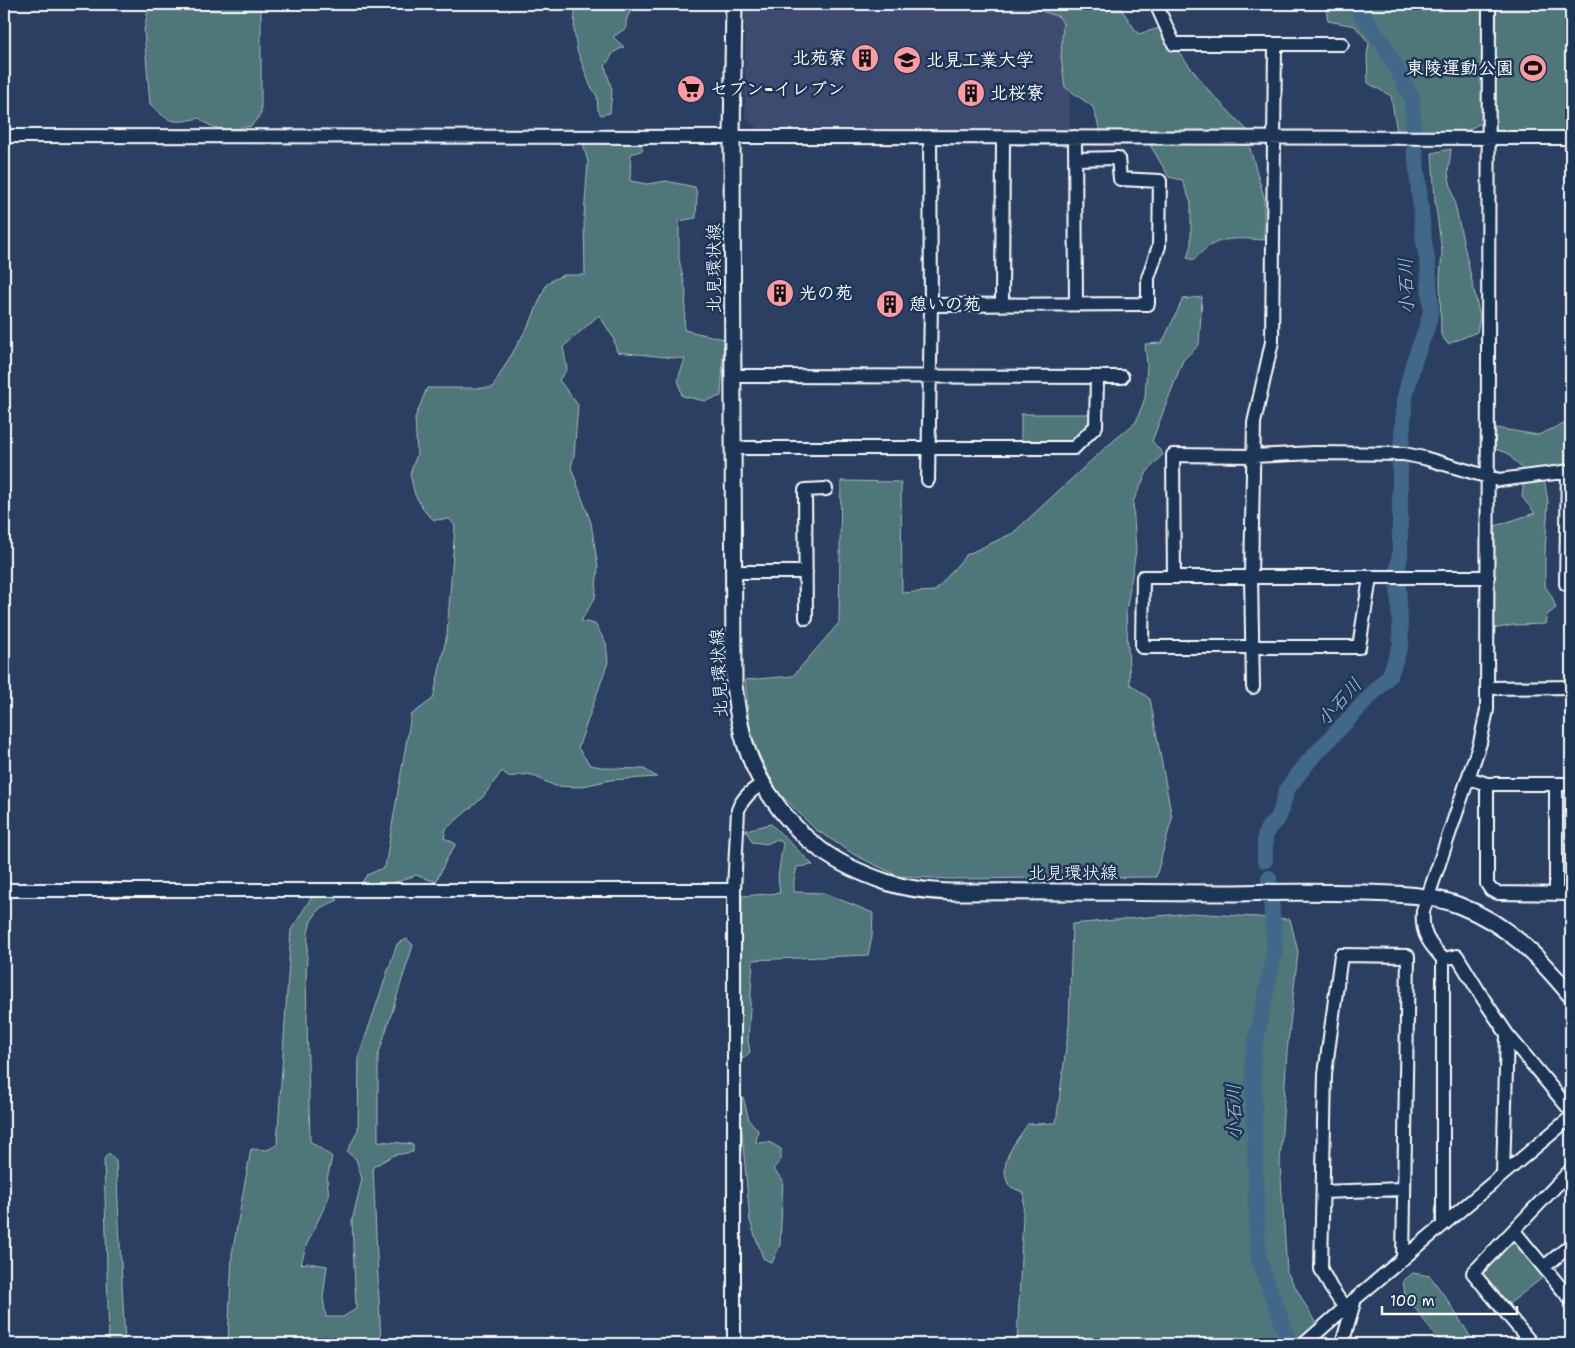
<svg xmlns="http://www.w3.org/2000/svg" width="1575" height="1348" viewBox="0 0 1575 1348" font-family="'Shantell Sans','Klee One',sans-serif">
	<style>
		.built { fill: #3c4b6f }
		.green { fill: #507679; stroke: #a8babc }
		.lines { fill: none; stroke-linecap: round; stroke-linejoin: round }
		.river { stroke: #426889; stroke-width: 16 }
		.minor-casing { stroke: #fff; stroke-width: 16 }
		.major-casing { stroke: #fff; stroke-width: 19 }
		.minor { stroke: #1d3557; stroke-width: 12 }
		.major { stroke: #1d3557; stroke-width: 15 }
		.labels { text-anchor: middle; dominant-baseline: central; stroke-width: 5; stroke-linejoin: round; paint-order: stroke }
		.poi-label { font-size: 18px; font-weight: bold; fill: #fff; stroke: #1d3557; text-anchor: start }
		.street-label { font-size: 18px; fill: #fff; stroke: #1d3557 }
		.water-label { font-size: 19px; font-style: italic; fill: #b3c3d0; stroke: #1d3557 }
	</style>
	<rect width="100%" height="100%" fill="#2b3f62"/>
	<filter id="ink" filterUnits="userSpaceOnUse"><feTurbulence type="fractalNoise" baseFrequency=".02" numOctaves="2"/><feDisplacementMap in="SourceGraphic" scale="10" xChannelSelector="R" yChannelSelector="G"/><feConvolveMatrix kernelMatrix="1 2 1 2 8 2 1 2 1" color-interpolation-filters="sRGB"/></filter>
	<g filter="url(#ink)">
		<!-- built -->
		<path class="built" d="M 745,4 L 1068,4 L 1070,134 L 761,133 L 745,116 Z"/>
		<!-- green -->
		<path class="green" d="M 149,4 L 261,4 L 261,114 L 251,126 C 228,129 219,134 199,118 C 172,124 170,123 150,104 L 144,31 Z
			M 571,4 L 636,4 C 630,12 625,18 626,28 L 613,37 L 624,47 L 614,52 L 605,66 L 612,90 L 610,113 L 601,115 L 598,110 L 597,96 L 590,85 L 577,50 L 574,30 L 575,11 Z
			M 1025,4 L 1118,4 L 1138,34 L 1160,28 L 1209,91 L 1248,131 L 1144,135 L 1101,134 L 1093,107 L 1065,87 L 1061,57 L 1063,23 L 1059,17 L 1025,5 Z
			M 1325,4 L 1484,4 L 1483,122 L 1462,133 L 1397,132 L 1391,96 L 1368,83 L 1367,56 L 1369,43 L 1355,26 L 1328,21 Z
			M 1495,4 L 1571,4 L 1571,133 L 1494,132 Z
			M 583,143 L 640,144 L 643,150 L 631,154 L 630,181 L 647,184 L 666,181 L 695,187 L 697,194 L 696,218 L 679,221 L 679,259 L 686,292 L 684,330 L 724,339 L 721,396 L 705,401 L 682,396 L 678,379 L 685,359 L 617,352 L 613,337 L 599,315 L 563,347 L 567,369 L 559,380 L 578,405 L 574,456 L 571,467 L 591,523 L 598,567 L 595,598 L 581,621 L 595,624 L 606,643 L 608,662 L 578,748 L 590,765 L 607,768 L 644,769 L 657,777 L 610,780 L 579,787 L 555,786 L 529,774 L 509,777 L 502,771 L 482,798 L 446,829 L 444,838 L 456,844 L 446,860 L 436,882 L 416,875 C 397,883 383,886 362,882 L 367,875 L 385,867 L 411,715 L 433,699 L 447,634 L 455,526 L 450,519 L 434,520 L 426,513 L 415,495 L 410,474 L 417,454 L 415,418 L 427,388 L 492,388 L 531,321 L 546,285 L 552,280 L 564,275 L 585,275 L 584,216 L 588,162 Z
			M 1149,143 L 1249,145 L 1264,197 L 1264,240 C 1234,238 1215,235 1194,260 L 1187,258 L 1191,245 L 1191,203 L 1182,180 L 1169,177 Z
			M 1451,149 L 1448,173 L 1480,317 L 1477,332 L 1448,344 L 1441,335 L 1440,277 L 1442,252 L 1435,200 L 1432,153 Z
			M 1202,297 L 1199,345 L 1183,360 L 1152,441 L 1163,454 L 1147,472 L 1133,502 L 1136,551 L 1126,612 L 1130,684 L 1150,699 L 1172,818 L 1156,877 L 949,879 L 898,876 L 855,855 L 815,829 L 777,791 L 750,736 L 745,680 L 793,676 L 839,623 L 841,481 L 901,482 L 902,593 L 935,591 L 966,555 L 1013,533 L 1105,448 L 1136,422 L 1145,398 L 1147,365 L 1145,344 L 1162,343 L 1183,299 Z
			M 1021,414 L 1091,414 L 1090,424 L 1070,443 L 1021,444 Z
			M 1571,421 L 1571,469 L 1543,473 L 1548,502 L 1545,552 L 1545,586 L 1552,597 L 1556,608 L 1547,615 L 1545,624 L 1514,625 L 1493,629 L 1495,526 L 1535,513 L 1522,497 L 1525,472 L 1507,453 L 1495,449 L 1496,428 L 1538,435 Z
			M 771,824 L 813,865 L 797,867 L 794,880 L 794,892 L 824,893 L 873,913 L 872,937 L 868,955 L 753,960 L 748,1040 L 750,1052 L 743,1059 L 740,1055 L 742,896 L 780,893 L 778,877 L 783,843 L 777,839 L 767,844 L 752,842 L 746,830 Z
			M 331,896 L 338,900 L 320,908 L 311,921 L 308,933 L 306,979 L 310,1141 L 332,1157 L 327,1179 L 329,1197 L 306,1246 L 301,1264 L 308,1263 L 327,1266 L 323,1298 L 326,1317 L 343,1317 L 356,1309 L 352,1221 L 362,1179 L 356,1159 L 347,1152 L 358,1130 L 359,1056 L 397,944 L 407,939 L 413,945 L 378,1056 L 378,1141 L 413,1144 L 413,1152 L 394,1155 L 373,1167 L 381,1344 L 228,1344 L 232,1254 L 251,1149 L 267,1150 L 277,1145 L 291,930 L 311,898 Z
			M 1191,913 L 1290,919 L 1298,952 L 1287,1052 L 1280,1162 L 1287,1272 L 1316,1324 L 1293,1344 L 1017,1344 L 1024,1193 L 1009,1186 C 997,1162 1015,1143 1028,1124 L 1056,1123 L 1069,1026 L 1072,924 Z
			M 743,1097 L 749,1120 L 758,1130 L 756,1143 L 769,1142 L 781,1149 L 781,1160 L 773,1169 L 783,1180 L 780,1245 L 772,1263 L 763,1258 L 750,1221 L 739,1099 Z
			M 109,1153 L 116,1161 L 125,1344 L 109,1344 L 104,1159 Z
			M 1511,1242 L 1517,1243 L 1546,1275 L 1505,1307 L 1482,1280 L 1482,1273 Z
			M 1413,1273 L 1430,1276 L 1446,1298 L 1470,1336 L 1481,1344 L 1442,1344 L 1405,1295 L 1403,1281 Z"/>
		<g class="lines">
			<!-- river -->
			<path class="river" d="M 1354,4 L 1384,45 L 1403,81 L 1412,99 L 1413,128
				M 1401,448 L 1405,397 L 1414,361 L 1426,330 L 1431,311 L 1428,265 L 1424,242 L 1415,150
				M 1397,572 L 1400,555 L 1400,459
				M 1265,860 L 1265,836 L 1268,828 L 1279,817 L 1287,789 L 1308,762 L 1390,675 L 1401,644 L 1398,584
				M 1269,878 L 1275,949 L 1253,1055 L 1253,1067 L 1257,1233 L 1259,1260 L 1289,1341"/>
			<!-- minor casing -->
			<g class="minor-casing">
				<path id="minor" d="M 1156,4 L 1174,44 L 1342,44
					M 4,136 L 1571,138
					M 1075,137 L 1076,304
					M 1002,304 L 1003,137
					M 931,305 L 1148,304 L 1148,278 L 1159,246 L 1160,181 L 1120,179 L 1118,158 L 1076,159
					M 733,376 L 1122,377
					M 734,448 L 1074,448 L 1096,426 L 1097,378
					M 928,480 L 931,305 L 930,137
					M 734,572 L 806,572
					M 1174,577 L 1173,455 L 1253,456 L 1314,453 L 1404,454 L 1424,458 L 1499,480 L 1571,471
					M 1370,578 L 1359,647 L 1142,647 L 1143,577 L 1488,577
					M 1566,584 L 1568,472
					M 806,618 L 805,490 L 826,489
					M 1253,687 L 1251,576 L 1254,423 L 1272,342 L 1275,45
					M 1487,688 L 1571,687
					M 1468,778 L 1487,784 L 1487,884 L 1491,890 L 1498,893 L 1571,894
					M 1487,784 L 1571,784
					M 1556,784 L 1556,894
					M 4,890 L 734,890
					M 1443,959 L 1457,956 L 1484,1000 L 1507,1034 L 1571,1111
					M 1503,1174 L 1507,1034
					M 1323,1192 L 1403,1189
					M 1443,1225 L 1443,959 C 1429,943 1421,934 1423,911 L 1480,743 L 1487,710 L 1489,4
					M 1514,1231 L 1571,1300
					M 1544,1267 L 1571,1245
					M 1345,1308 L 1331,1288 L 1321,1269 L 1325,1074 L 1341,955 L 1408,956 L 1403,1259
					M 734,1344 L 734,890 L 738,810 C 743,797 751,791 762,784
					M 1304,1344 L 1355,1299 L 1571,1117
					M 1342,1344 L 1355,1299
					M 1532,1344 L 1473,1273 L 1571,1170"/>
			</g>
			<!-- major casing -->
			<g class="major-casing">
				<path id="major" d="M 734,4 L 732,137 L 734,685 C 736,698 737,711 740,723 C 749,772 781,820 821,850 C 840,864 863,874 886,882 C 906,889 928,891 950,892 C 1045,891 1141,893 1237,893 C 1280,892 1322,892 1365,893 C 1397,894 1428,894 1458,905 C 1508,924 1538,956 1571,996"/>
			</g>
			<!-- minor -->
			<use href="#minor" class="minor"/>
			<!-- major -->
			<use href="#major" class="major"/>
		</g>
	</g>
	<!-- icons -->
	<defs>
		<g id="building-disc" transform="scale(1.4375)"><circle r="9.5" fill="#ff9aa2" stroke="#1d3557"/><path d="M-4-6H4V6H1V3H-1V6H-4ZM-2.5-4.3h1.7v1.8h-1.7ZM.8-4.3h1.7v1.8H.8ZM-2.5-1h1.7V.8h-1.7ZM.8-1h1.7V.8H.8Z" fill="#111"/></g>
		<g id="university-disc" transform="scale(1.4375)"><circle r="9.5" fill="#ff9aa2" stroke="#1d3557"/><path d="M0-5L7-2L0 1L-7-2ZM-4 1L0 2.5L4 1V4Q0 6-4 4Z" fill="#111"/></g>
		<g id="stadium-disc" transform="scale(1.4375)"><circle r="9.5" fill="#ff9aa2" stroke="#1d3557"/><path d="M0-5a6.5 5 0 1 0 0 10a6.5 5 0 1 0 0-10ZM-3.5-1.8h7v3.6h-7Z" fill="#111"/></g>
		<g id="supermarket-disc" transform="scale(1.4375)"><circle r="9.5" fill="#ff9aa2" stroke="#1d3557"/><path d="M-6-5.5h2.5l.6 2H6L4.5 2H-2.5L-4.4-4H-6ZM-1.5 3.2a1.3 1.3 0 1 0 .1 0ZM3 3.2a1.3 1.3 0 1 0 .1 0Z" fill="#111"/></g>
	</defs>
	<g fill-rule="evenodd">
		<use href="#building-disc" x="865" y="58"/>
		<use href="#university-disc" x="907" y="60"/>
		<use href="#stadium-disc" x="1533" y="68"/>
		<use href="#supermarket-disc" x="691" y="89"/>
		<use href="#building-disc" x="971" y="93"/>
		<use href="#building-disc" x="780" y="293"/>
		<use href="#building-disc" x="890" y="304"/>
	</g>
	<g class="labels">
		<!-- poi labels -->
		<g class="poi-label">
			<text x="846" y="58" text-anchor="end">北苑寮</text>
			<text x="926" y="60">北見工業大学</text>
			<text x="1514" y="68" text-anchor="end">東陵運動公園</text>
			<text x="710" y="89">セブン-イレブン</text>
			<text x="990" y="93">北桜寮</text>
			<text x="799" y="293">光の苑</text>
			<text x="909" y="304">憩いの苑</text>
		</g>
		<!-- street labels -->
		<g class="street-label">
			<text transform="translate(714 268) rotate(-90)">北見環状線</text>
			<text transform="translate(719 673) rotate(-93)">北見環状線</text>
			<text x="1073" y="873">北見環状線</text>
		</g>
		<!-- water labels -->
		<g class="water-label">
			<text transform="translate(1406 286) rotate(-92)">小石川</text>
			<text transform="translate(1339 702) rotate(-48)">小石川</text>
			<text transform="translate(1234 1112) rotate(-91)">小石川</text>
		</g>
	</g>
	<!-- margin -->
	<rect width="1575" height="1348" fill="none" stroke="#1d3557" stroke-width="20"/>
	<rect x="10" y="10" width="1555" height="1328" fill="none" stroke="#fff" stroke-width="2" filter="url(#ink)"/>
	<!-- scale -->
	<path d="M1382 1306v8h135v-8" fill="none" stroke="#ffffff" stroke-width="2.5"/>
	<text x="1390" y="1306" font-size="15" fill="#ffffff" stroke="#1d3557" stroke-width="4" paint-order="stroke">100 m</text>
</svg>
